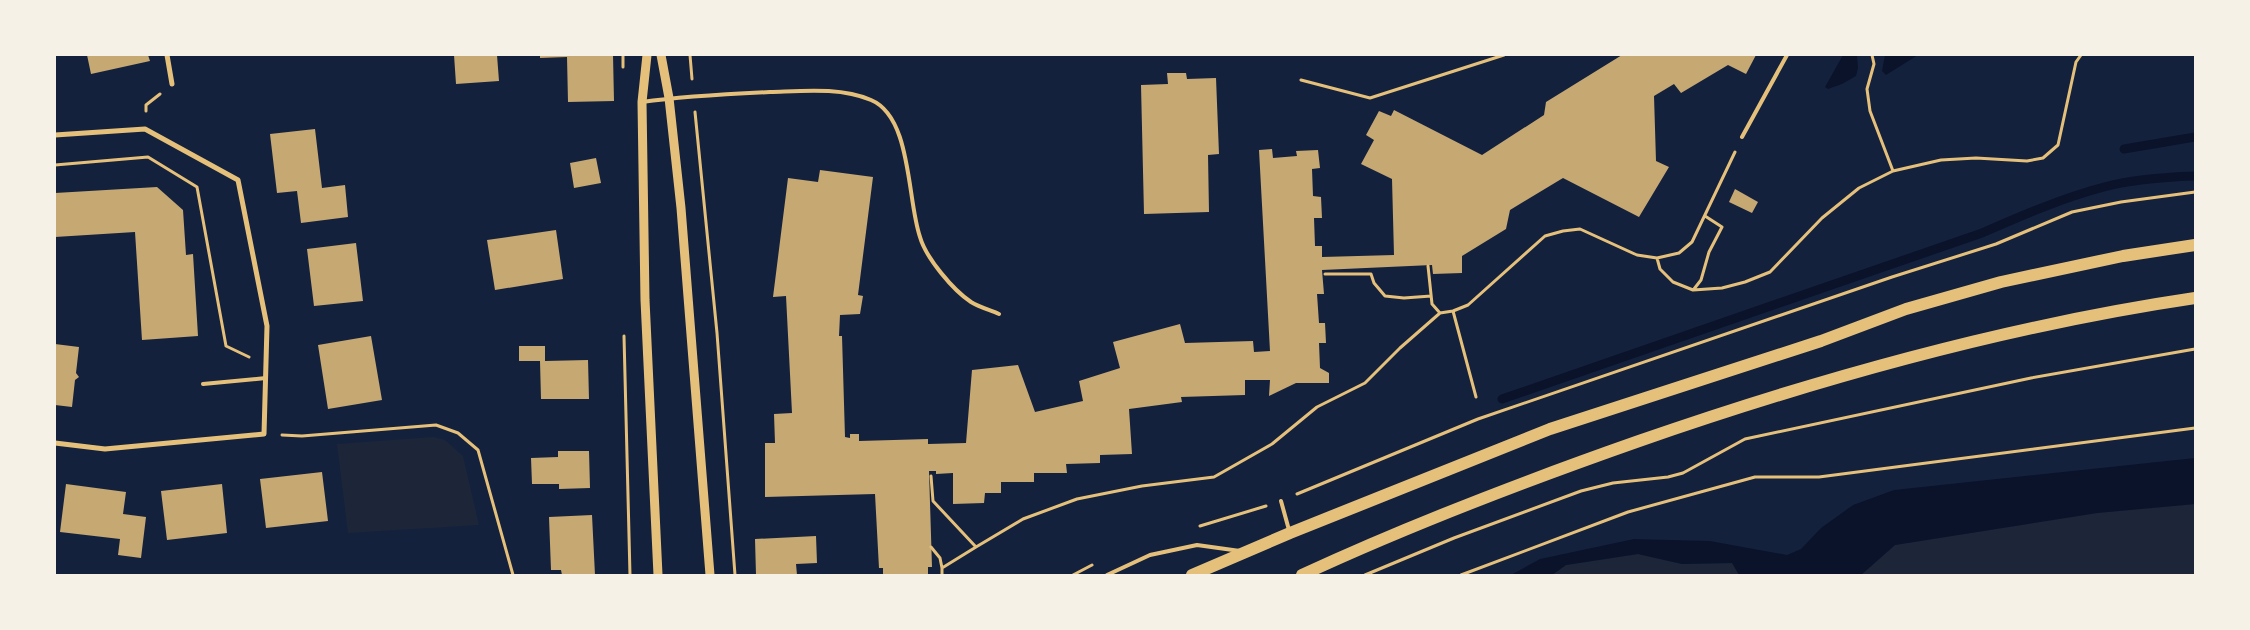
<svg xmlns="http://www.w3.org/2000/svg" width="2250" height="630" viewBox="0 0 2250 630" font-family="Roboto,sans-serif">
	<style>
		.green { fill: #1d2539 }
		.water { fill: #0b132b }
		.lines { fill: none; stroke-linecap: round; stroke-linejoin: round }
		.stream { stroke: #0b132b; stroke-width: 9 }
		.building { fill: #c6a872 }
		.path { stroke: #e5c07b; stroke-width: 3 }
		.service { stroke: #e5c07b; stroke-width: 4 }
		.minor { stroke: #e5c07b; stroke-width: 5 }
		.tertiary { stroke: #e5c07b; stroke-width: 9 }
		.primary { stroke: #e5c07b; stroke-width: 12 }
	</style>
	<rect width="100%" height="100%" fill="#14213d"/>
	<!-- green -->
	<path class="green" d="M 433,437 L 445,440 L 463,456 L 479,525 L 348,533 L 337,444 Z
		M 2195,504 L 2195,575 L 1861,575 L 1895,545 L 2097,513 Z
		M 1638,554 L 1682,564 L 1732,563 L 1791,575 L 1552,575 L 1566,565 Z"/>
	<!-- water -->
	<path class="water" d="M 1843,55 L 1857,55 L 1858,68 L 1856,76 L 1842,84 L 1828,89 L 1825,87 Z
		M 1885,55 L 1918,55 L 1886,75 L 1882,71 Z
		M 2195,458 L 2195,504 L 2097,513 L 1895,545 L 1861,575 L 1739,575 L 1732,563 L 1682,564 L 1638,554 L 1566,565 L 1552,575 L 1511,575 L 1540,559 L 1634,539 L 1710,541 L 1787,555 L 1801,549 L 1821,528 L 1853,505 L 1894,490 Z"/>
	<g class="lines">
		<!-- stream -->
		<path class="stream" d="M 2124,149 L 2195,137
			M 1502,399 L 1982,233 C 2021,216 2062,198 2104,187 C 2133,179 2165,177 2195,176"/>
	</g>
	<!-- building -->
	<path class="building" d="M 87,55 L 148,55 L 150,61 L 91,74 Z
		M 454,55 L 497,55 L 499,81 L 456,84 Z
		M 540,55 L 613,55 L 614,101 L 568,102 L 567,57 L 540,58 Z
		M 1622,55 L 1756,55 L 1746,74 L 1728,65 L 1681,93 L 1674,84 L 1654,96 L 1656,161 L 1669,167 L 1639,217 L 1563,178 L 1510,210 L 1506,229 L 1462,256 L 1462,273 L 1433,274 L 1432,265 L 1322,270 L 1324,294 L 1317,294 L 1319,323 L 1325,323 L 1326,343 L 1319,343 L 1320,368 L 1329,373 L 1329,383 L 1296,383 L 1269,396 L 1270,380 L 1245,380 L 1245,395 L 1181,397 L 1182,402 L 1129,409 L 1132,454 L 1100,455 L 1100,463 L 1066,464 L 1067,473 L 1034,473 L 1034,482 L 1001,482 L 1001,493 L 985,493 L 984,503 L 953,504 L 953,473 L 936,474 L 936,471 L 929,471 L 932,567 L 928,567 L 928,575 L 883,575 L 883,568 L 879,568 L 875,494 L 765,497 L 765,443 L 775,443 L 774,414 L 792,413 L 786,296 L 773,297 L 788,178 L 818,182 L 820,170 L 873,177 L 858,295 L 863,296 L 860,314 L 840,315 L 839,336 L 842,336 L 845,437 L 850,438 L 850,434 L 859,434 L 859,441 L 928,439 L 928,444 L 966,443 L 972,370 L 1018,365 L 1035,412 L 1083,401 L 1079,381 L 1120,368 L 1113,342 L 1180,324 L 1185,343 L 1253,341 L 1254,352 L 1270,351 L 1259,150 L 1272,149 L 1273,158 L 1297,156 L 1296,151 L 1318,150 L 1320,168 L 1312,169 L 1313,196 L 1321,197 L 1322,218 L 1314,218 L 1315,246 L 1322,246 L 1322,257 L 1394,255 L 1392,179 L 1361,164 L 1374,140 L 1366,135 L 1379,111 L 1391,116 L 1394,110 L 1482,155 L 1544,115 L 1546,102 Z
		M 1167,73 L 1186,73 L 1187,79 L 1216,78 L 1219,154 L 1208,155 L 1209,212 L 1144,214 L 1141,85 L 1168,84 Z
		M 315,129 L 322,188 L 345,185 L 348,217 L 301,223 L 297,191 L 277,193 L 270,134 Z
		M 596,158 L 601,183 L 574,188 L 570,163 Z
		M 157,187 L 183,210 L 186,255 L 193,254 L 198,336 L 142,340 L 135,232 L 55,237 L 55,193 Z
		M 1735,189 L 1758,202 L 1752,213 L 1729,202 Z
		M 556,230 L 563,279 L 495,290 L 487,240 Z
		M 356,243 L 363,301 L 314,306 L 307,249 Z
		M 371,336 L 382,400 L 328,409 L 318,345 Z
		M 55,344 L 79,347 L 76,373 L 79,377 L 75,380 L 72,407 L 55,405 Z
		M 519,346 L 545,346 L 545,361 L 588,360 L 589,399 L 541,399 L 540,361 L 519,361 Z
		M 558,451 L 589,451 L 590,488 L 559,489 L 559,484 L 532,484 L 531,458 L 558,457 Z
		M 322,472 L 328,521 L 266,528 L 260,479 Z
		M 66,484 L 126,492 L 123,514 L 146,517 L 141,558 L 118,555 L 120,539 L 60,532 Z
		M 222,484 L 227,533 L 167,540 L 161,491 Z
		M 592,515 L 595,575 L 562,575 L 561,570 L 551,570 L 549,517 Z
		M 816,536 L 817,563 L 796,564 L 797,575 L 756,575 L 755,539 Z"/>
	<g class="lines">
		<!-- path -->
		<path class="path" d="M 623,55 L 623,67
			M 690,55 L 692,79
			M 1872,55 L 1874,64 L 1867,89 L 1870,111 L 1893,171
			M 1301,80 L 1370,98 L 1504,55
			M 146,111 L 146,105 L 160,94
			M 695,112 L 717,333 L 735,575
			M 55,165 L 148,157 L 197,187 L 226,346 L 249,357
			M 1657,258 L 1660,269 L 1673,282 L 1693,290 L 1722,288 L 1745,282 L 1770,272 L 1822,218 L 1859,188 L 1893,171 L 1941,160 L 1976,158 L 2027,161 L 2043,158 L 2058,145 L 2076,62 L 2081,55
			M 1428,266 L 1432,304 L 1440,313 L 1453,311 L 1468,305 L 1545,236 L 1563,231 L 1580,229 L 1637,255 L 1657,258 L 1679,253 L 1692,242 L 1735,152
			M 1325,274 L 1371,274 L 1374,283 L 1385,296 L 1404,298 L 1431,296
			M 1694,289 L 1701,280 L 1709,252 L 1722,227 L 1705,216
			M 1453,311 L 1476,397
			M 624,336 L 630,575
			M 282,435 L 302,436 L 436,425 L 458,433 L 478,450 L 513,575
			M 931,476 L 933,501 L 976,547 L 1023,519 L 1077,499 L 1142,486 L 1214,477 L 1272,444 L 1317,407 L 1365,383 L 1400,348 L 1440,313
			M 1297,494 L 1478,419 L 1892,277 L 1996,244 L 2072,212 L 2121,202 L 2195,192
			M 1200,526 L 1266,506
			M 931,547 L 940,558 L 942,568
			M 942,575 L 942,568 L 976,547
			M 1073,575 L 1092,565
			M 1365,575 L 1454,538 L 1581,491 L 1613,483 L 1668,477 L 1683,473 L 1745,439 L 2031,378 L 2195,349
			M 1461,575 L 1628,512 L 1755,477 L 1819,477 L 2195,428"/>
		<!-- service -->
		<path class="service" d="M 642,102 C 685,96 727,94 770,92 C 803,91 840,87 871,100 C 912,117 907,200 920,237 C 926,258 953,290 971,302 C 979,307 990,310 999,314
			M 1742,137 L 1787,55
			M 203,384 L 266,378
			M 1281,501 L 1289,530
			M 1107,575 L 1150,555 L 1197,545 L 1240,551"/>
		<!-- minor -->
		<path class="minor" d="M 167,55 L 172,84
			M 55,135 L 145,129 L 238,180 L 267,326 L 264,434 L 105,449 L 55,443"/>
		<!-- tertiary -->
		<path class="tertiary" d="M 647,55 L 642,102 L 645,300 L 658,575
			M 661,55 L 669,98 L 681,208 L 710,575"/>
		<!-- primary -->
		<path class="primary" d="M 1192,575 L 1290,533 L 1550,429 L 1821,341 L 1906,309 L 2001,282 L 2123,256 L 2195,245
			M 1302,575 C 1412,524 1525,481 1639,441 C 1820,378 2005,326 2195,298"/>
	</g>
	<!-- border -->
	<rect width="2250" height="630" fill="none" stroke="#f6f1e7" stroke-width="112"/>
</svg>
